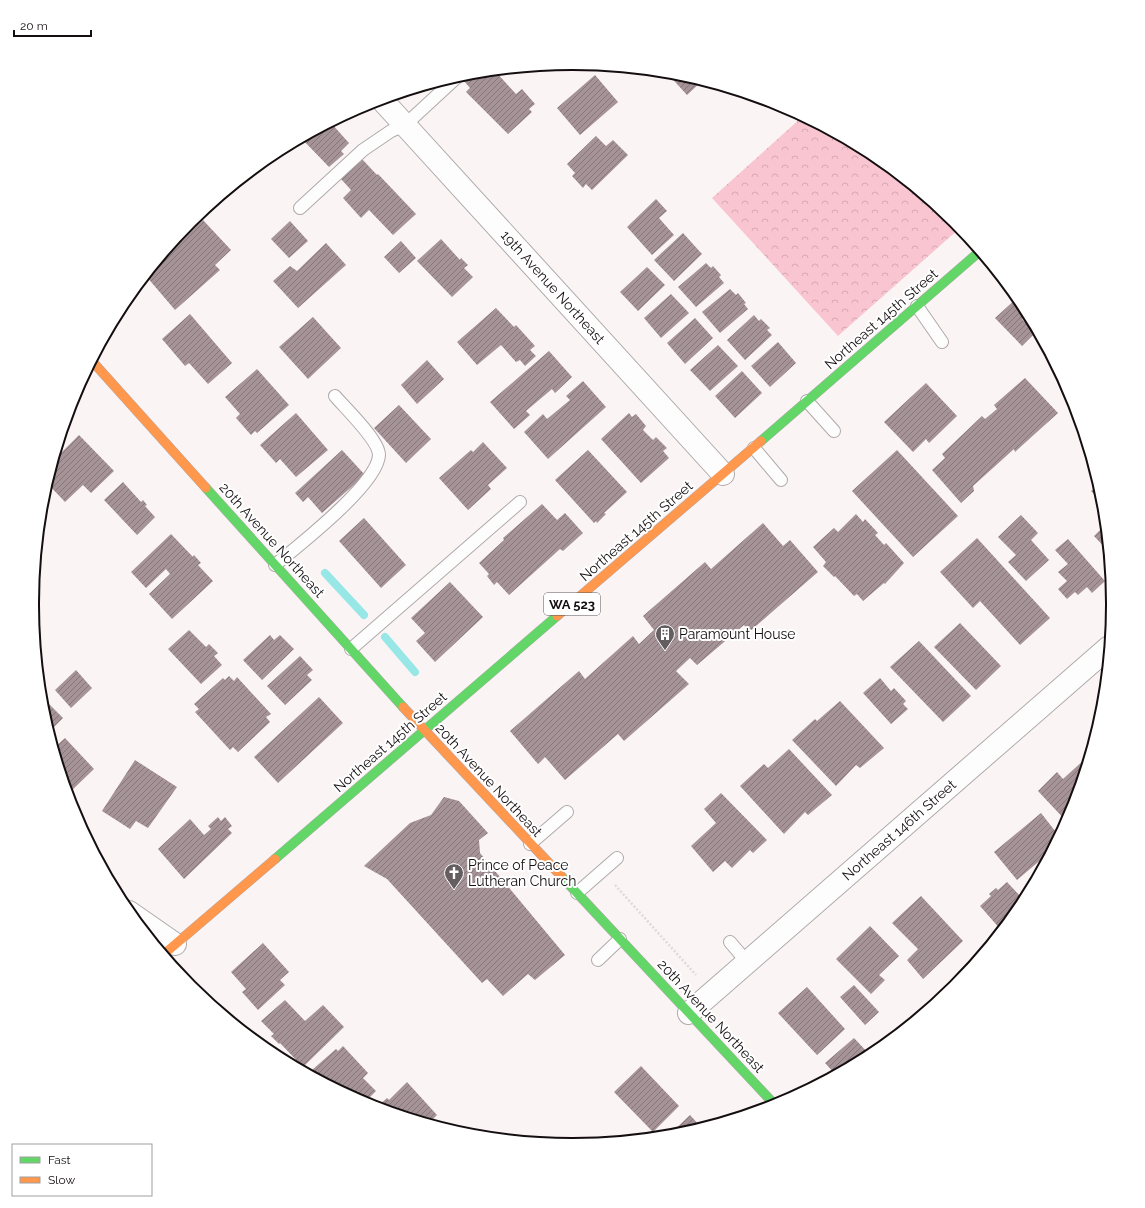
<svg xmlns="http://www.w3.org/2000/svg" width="1145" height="1208" viewBox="0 0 1145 1208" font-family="Raleway,sans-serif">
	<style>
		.forest { fill: url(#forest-crowns) }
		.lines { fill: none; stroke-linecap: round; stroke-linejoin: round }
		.stream { stroke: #96e7e6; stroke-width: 8 }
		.building { fill: url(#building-hatch) }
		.lane-casing { stroke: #afa9aa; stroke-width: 14 }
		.street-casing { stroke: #afa9aa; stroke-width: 24 }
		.fast-casing { stroke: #afa9aa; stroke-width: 10 }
		.slow-casing { stroke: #afa9aa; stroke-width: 10 }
		.path { stroke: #dddadc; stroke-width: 2.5; stroke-dasharray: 2 2; stroke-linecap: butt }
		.lane { stroke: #fefdfe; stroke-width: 12 }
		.street { stroke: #fefdfe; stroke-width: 22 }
		.fast { stroke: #63d668; stroke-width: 9 }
		.slow { stroke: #ff974d; stroke-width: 9 }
		.labels { text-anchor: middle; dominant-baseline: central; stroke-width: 4; stroke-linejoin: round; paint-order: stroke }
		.shield { fill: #fff; stroke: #5a5658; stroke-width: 1 }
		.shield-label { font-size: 13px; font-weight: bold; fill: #140e10 }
		.street-label { font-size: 14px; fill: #140e10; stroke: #fff }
		.poi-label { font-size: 14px; fill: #140e10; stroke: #fff; text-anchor: start }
		.rim { fill: none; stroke: #140e10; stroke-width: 2 }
	</style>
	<defs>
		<pattern id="forest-crowns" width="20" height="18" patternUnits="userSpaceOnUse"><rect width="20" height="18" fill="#f9c5d1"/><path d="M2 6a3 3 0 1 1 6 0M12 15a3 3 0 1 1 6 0" fill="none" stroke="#d5a8b2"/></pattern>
		<pattern id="building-hatch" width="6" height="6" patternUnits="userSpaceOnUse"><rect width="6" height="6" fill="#a59398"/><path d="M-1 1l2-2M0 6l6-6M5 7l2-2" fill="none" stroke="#85767b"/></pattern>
	</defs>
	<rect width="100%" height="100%" fill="#fbf4f5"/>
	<!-- forest -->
	<path class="forest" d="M 802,117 L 873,155 L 960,228 L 838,336 L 712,198 Z"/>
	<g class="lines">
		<!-- stream -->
		<path class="stream" d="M 325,573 L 364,615
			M 385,637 L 415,672"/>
	</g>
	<!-- building -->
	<path class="building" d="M 568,64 L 561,70 L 556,65 L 561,65 Z
		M 495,71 L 516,94 L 522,89 L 535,104 L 529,109 L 532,112 L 508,134 L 466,92 L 470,88 L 464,81 L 472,73 Z
		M 667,73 L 678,74 L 702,81 L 687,95 Z
		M 595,75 L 618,102 L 580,135 L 557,108 Z
		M 331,123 L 349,143 L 341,151 L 344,154 L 329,167 L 302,139 Z
		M 596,136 L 606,146 L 613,140 L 628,155 L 592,190 L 586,184 L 583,188 L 572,176 L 575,173 L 567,164 Z
		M 362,159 L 377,175 L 378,174 L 416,214 L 393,235 L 369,210 L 361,218 L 343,198 L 351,190 L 341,179 Z
		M 656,199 L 667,211 L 659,218 L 674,235 L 652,255 L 627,227 Z
		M 203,220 L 231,250 L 215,265 L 220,270 L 175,310 L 146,276 L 185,228 L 189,233 Z
		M 290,221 L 308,241 L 289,258 L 271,239 Z
		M 683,233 L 702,254 L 674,281 L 654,260 Z
		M 441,239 L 460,260 L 461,258 L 468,265 L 464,268 L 473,277 L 452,297 L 417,261 Z
		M 401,241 L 416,258 L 399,273 L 384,257 Z
		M 326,243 L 346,265 L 298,308 L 273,281 L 290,266 L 297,271 Z
		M 706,263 L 711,268 L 713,266 L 721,275 L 719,277 L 724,283 L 696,307 L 678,287 Z
		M 647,267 L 665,285 L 638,311 L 620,292 Z
		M 730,289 L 736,295 L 738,293 L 746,303 L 744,304 L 748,309 L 720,333 L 702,312 Z
		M 671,294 L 689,313 L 661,338 L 644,318 Z
		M 1017,298 L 1028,314 L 1022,319 L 1035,333 L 1022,346 L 995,318 Z
		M 496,308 L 514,327 L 516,325 L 535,346 L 530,350 L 536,356 L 525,366 L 520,360 L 516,362 L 501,345 L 477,365 L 457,342 Z
		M 190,314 L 232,363 L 208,384 L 189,363 L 185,366 L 162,339 Z
		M 754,315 L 759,321 L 761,319 L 770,328 L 767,330 L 772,335 L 745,360 L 727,340 Z
		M 313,317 L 341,348 L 308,379 L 279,347 Z
		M 695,318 L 713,338 L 685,364 L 667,343 Z
		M 778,342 L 796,363 L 770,387 L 751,366 Z
		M 718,345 L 738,366 L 710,391 L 690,370 Z
		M 549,351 L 572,377 L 555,393 L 552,389 L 526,411 L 530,415 L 514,429 L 490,402 Z
		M 427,360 L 444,379 L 417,404 L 401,385 Z
		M 257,369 L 289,405 L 257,433 L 255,431 L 251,435 L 236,418 L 240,414 L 225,397 Z
		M 742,371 L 762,393 L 735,418 L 715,396 Z
		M 1025,378 L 1058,413 L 1015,452 L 1014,449 L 973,486 L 974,491 L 961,503 L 932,470 L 945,458 L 942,454 L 982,416 L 985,419 L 997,409 L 994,405 Z
		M 583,381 L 606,407 L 548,459 L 524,432 L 543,414 L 547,419 L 570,400 L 566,396 Z
		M 926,383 L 957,416 L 929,443 L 926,439 L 913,452 L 884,422 Z
		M 399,405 L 431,439 L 406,463 L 374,428 Z
		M 296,413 L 328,450 L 296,477 L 280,459 L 276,463 L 260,445 Z
		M 629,413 L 632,417 L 636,414 L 646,426 L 643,430 L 653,440 L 656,437 L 667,448 L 663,451 L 669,458 L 641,483 L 601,439 Z
		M 79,435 L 114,471 L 91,493 L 83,485 L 65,502 L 47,483 L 54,460 Z
		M 483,442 L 507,468 L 488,485 L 491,489 L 468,510 L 439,478 L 471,450 L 473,452 Z
		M 342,450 L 365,475 L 322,513 L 308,497 L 303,502 L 295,493 Z
		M 588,450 L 627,492 L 604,513 L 606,514 L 597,523 L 596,521 L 594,523 L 555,480 Z
		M 897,450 L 958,516 L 913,557 L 852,491 Z
		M 123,482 L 141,502 L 143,500 L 147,505 L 145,506 L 155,517 L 137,535 L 104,500 Z
		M 1098,485 L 1103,499 L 1103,504 L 1091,491 Z
		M 542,504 L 557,520 L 565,513 L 583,533 L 563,551 L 560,549 L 509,595 L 497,582 L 494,585 L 487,576 L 489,574 L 479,563 L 504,540 L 503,538 Z
		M 856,514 L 863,522 L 865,519 L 878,533 L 875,535 L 884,545 L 886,543 L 904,563 L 885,584 L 884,583 L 863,601 L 857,594 L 854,596 L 835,576 L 834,577 L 823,566 L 826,562 L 813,547 L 834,528 L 838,532 Z
		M 1021,515 L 1038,533 L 1031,540 L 1049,560 L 1026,581 L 1008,562 L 1016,555 L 998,537 Z
		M 364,518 L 406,565 L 381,588 L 339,541 Z
		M 763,523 L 783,546 L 790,540 L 818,572 L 749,632 L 744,625 L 697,665 L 690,658 L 676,671 L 689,684 L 624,741 L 618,734 L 565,780 L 545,757 L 538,764 L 510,731 L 579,671 L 585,679 L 633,636 L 639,644 L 654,630 L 643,616 L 705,562 L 711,569 Z
		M 1105,525 L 1108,551 L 1094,536 Z
		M 171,534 L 193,557 L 194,555 L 201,563 L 198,565 L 213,581 L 172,619 L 149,594 L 170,574 L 166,569 L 146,588 L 131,572 Z
		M 977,538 L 1050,618 L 1020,645 L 980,601 L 973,608 L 940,572 Z
		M 1068,539 L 1105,581 L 1092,593 L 1087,587 L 1078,595 L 1075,592 L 1067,599 L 1058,589 L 1067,581 L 1058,572 L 1068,564 L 1055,550 Z
		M 450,582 L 483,617 L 435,662 L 416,641 L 425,633 L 411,618 Z
		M 960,623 L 1001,666 L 976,690 L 934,647 Z
		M 189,630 L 206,647 L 209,644 L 218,653 L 214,656 L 222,665 L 201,684 L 168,649 Z
		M 270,635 L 274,640 L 280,635 L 294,649 L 262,680 L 243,660 Z
		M 919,641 L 971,696 L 943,722 L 890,667 Z
		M 300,656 L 313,670 L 307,675 L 312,680 L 285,705 L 267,686 Z
		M 76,670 L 92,688 L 71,708 L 55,690 Z
		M 229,676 L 234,681 L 237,677 L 271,714 L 266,717 L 270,722 L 238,752 L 233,747 L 230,750 L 195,712 L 199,709 L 194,704 L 223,678 L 225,680 Z
		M 880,678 L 891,691 L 894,688 L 906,701 L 903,704 L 908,709 L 891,724 L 863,693 Z
		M 41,696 L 63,718 L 49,732 L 42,709 Z
		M 319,697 L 343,723 L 278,783 L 254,757 Z
		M 840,701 L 884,748 L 860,768 L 856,765 L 836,786 L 792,740 L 815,719 L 817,721 Z
		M 65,738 L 94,769 L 68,794 L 52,741 L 56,746 Z
		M 789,749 L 832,795 L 808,815 L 805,812 L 784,834 L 740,786 L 764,764 L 768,768 Z
		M 1085,759 L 1087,761 L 1072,811 L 1066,821 L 1038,791 L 1057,772 L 1063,779 Z
		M 135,760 L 177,787 L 148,828 L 136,821 L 130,829 L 102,811 Z
		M 721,793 L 767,840 L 753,853 L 750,850 L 732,868 L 725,861 L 713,872 L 691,846 L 716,823 L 704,809 Z
		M 444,797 L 459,801 L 488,833 L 479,840 L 480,853 L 565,955 L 535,980 L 528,974 L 503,996 L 487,979 L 482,983 L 387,879 L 364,866 L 410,823 L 431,815 Z
		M 1041,813 L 1059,836 L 1050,852 L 1017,880 L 994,852 Z
		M 218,817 L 221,821 L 225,817 L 232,826 L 228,829 L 232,833 L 184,879 L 158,849 L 190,819 L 204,835 L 211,829 L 208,826 Z
		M 1007,882 L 1024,900 L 1001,930 L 980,906 L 991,896 L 989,894 L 996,888 L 998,890 Z
		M 921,896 L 963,941 L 923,979 L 907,960 L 918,949 L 892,923 Z
		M 870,926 L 899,956 L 879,975 L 885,980 L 871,994 L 836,959 Z
		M 263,943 L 289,972 L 280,980 L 285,985 L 258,1010 L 242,992 L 246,989 L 231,972 Z
		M 854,985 L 879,1012 L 865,1025 L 840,997 Z
		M 807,987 L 845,1029 L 817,1055 L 778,1013 Z
		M 285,1000 L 305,1021 L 323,1005 L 344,1027 L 303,1067 L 280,1043 L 279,1044 L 271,1036 L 274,1034 L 261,1021 Z
		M 854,1038 L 870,1055 L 835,1074 L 825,1063 Z
		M 343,1046 L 368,1073 L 363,1078 L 376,1091 L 364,1103 L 322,1080 L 312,1070 L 336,1049 L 338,1051 Z
		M 641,1066 L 679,1106 L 653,1132 L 614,1092 Z
		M 407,1082 L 437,1115 L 429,1123 L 377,1107 L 387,1098 L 389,1100 Z
		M 690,1115 L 701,1127 L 669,1135 Z"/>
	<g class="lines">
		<!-- lane casing -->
		<g class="lane-casing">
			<path id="lane" d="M 300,208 L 363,150 L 391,131 L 405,125 L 457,77
				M 917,306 L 942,342
				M 807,401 L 834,431
				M 754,448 L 781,480
				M 275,565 C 298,546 378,484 379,455 C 379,440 345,408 335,396
				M 351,649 L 520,502
				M 530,844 L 567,812
				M 577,893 L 617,858
				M 730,942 L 747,962
				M 598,960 L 620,939"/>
		</g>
		<!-- street casing -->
		<g class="street-casing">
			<path id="street" d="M 382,100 L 723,474
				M 129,912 L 175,944
				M 689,1013 L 1109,647"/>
		</g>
		<!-- fast casing -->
		<g class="fast-casing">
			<path id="fast" d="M 761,441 L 979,252
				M 206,488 L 403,707
				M 275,859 L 557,616
				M 562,877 L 775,1105"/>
		</g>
		<!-- slow casing -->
		<g class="slow-casing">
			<path id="slow" d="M 92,361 L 206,488
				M 557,616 L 761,441
				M 403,707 L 562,877
				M 164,954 L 275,859"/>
		</g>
		<!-- path -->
		<path class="path" d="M 615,885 L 696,975"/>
		<!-- lane -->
		<use href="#lane" class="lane"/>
		<!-- street -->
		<use href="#street" class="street"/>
		<!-- fast -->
		<use href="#fast" class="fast"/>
		<!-- slow -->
		<use href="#slow" class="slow"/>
	</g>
	<!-- icons -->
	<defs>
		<g id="building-pin" transform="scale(1)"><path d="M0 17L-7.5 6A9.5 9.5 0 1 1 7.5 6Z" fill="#655e60" stroke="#fff"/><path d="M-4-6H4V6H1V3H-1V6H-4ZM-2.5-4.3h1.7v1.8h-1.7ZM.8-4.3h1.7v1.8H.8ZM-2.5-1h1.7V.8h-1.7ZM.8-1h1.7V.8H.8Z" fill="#fff"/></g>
		<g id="church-pin" transform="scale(1)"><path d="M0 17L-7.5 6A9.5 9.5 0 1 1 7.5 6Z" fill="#655e60" stroke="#fff"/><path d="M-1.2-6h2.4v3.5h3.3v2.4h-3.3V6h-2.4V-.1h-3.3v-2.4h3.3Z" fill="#fff"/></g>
	</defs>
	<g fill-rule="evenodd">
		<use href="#building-pin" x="665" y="634"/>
		<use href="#church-pin" x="454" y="873"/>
	</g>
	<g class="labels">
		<!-- shield labels -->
		<rect class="shield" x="544" y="593" width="56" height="22" rx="3"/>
		<g class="shield-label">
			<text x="572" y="604">WA 523</text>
		</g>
		<!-- street labels -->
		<g class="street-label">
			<text transform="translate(553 287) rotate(48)">19th Avenue Northeast</text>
			<text transform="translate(881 319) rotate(-41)">Northeast 145th Street</text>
			<text transform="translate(636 531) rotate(-41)">Northeast 145th Street</text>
			<text transform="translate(272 540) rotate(48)">20th Avenue Northeast</text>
			<text transform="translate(390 742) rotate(-41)">Northeast 145th Street</text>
			<text transform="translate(489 780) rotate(47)">20th Avenue Northeast</text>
			<text transform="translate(899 830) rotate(-41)">Northeast 146th Street</text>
			<text transform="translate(711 1016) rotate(47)">20th Avenue Northeast</text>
		</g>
		<!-- poi labels -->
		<g class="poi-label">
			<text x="679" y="634">Paramount House</text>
			<text x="468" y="865">Prince of Peace<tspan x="468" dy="16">Lutheran Church</tspan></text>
		</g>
	</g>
	<!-- crop -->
	<path d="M0 0H1145V1208H0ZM572 70H573A533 533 0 0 1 1106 603V605A533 533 0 0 1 573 1138H572A533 533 0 0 1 39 605V603A533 533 0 0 1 572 70Z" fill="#fff" fill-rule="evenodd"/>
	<path class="rim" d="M572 70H573A533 533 0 0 1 1106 603V605A533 533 0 0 1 573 1138H572A533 533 0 0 1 39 605V603A533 533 0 0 1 572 70Z"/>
	<!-- legend -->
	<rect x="12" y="1144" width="140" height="52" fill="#ffffff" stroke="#a19f9f"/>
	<rect x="20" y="1157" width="20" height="6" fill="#63d668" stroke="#a19f9f"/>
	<text x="48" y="1164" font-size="12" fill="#140e10">Fast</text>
	<rect x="20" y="1177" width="20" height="6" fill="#ff974d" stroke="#a19f9f"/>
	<text x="48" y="1184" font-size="12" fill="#140e10">Slow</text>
	<!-- scale -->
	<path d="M14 30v6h77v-6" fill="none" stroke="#140e10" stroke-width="2"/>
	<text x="20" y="30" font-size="12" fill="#140e10" stroke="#ffffff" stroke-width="3" paint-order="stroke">20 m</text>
</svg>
